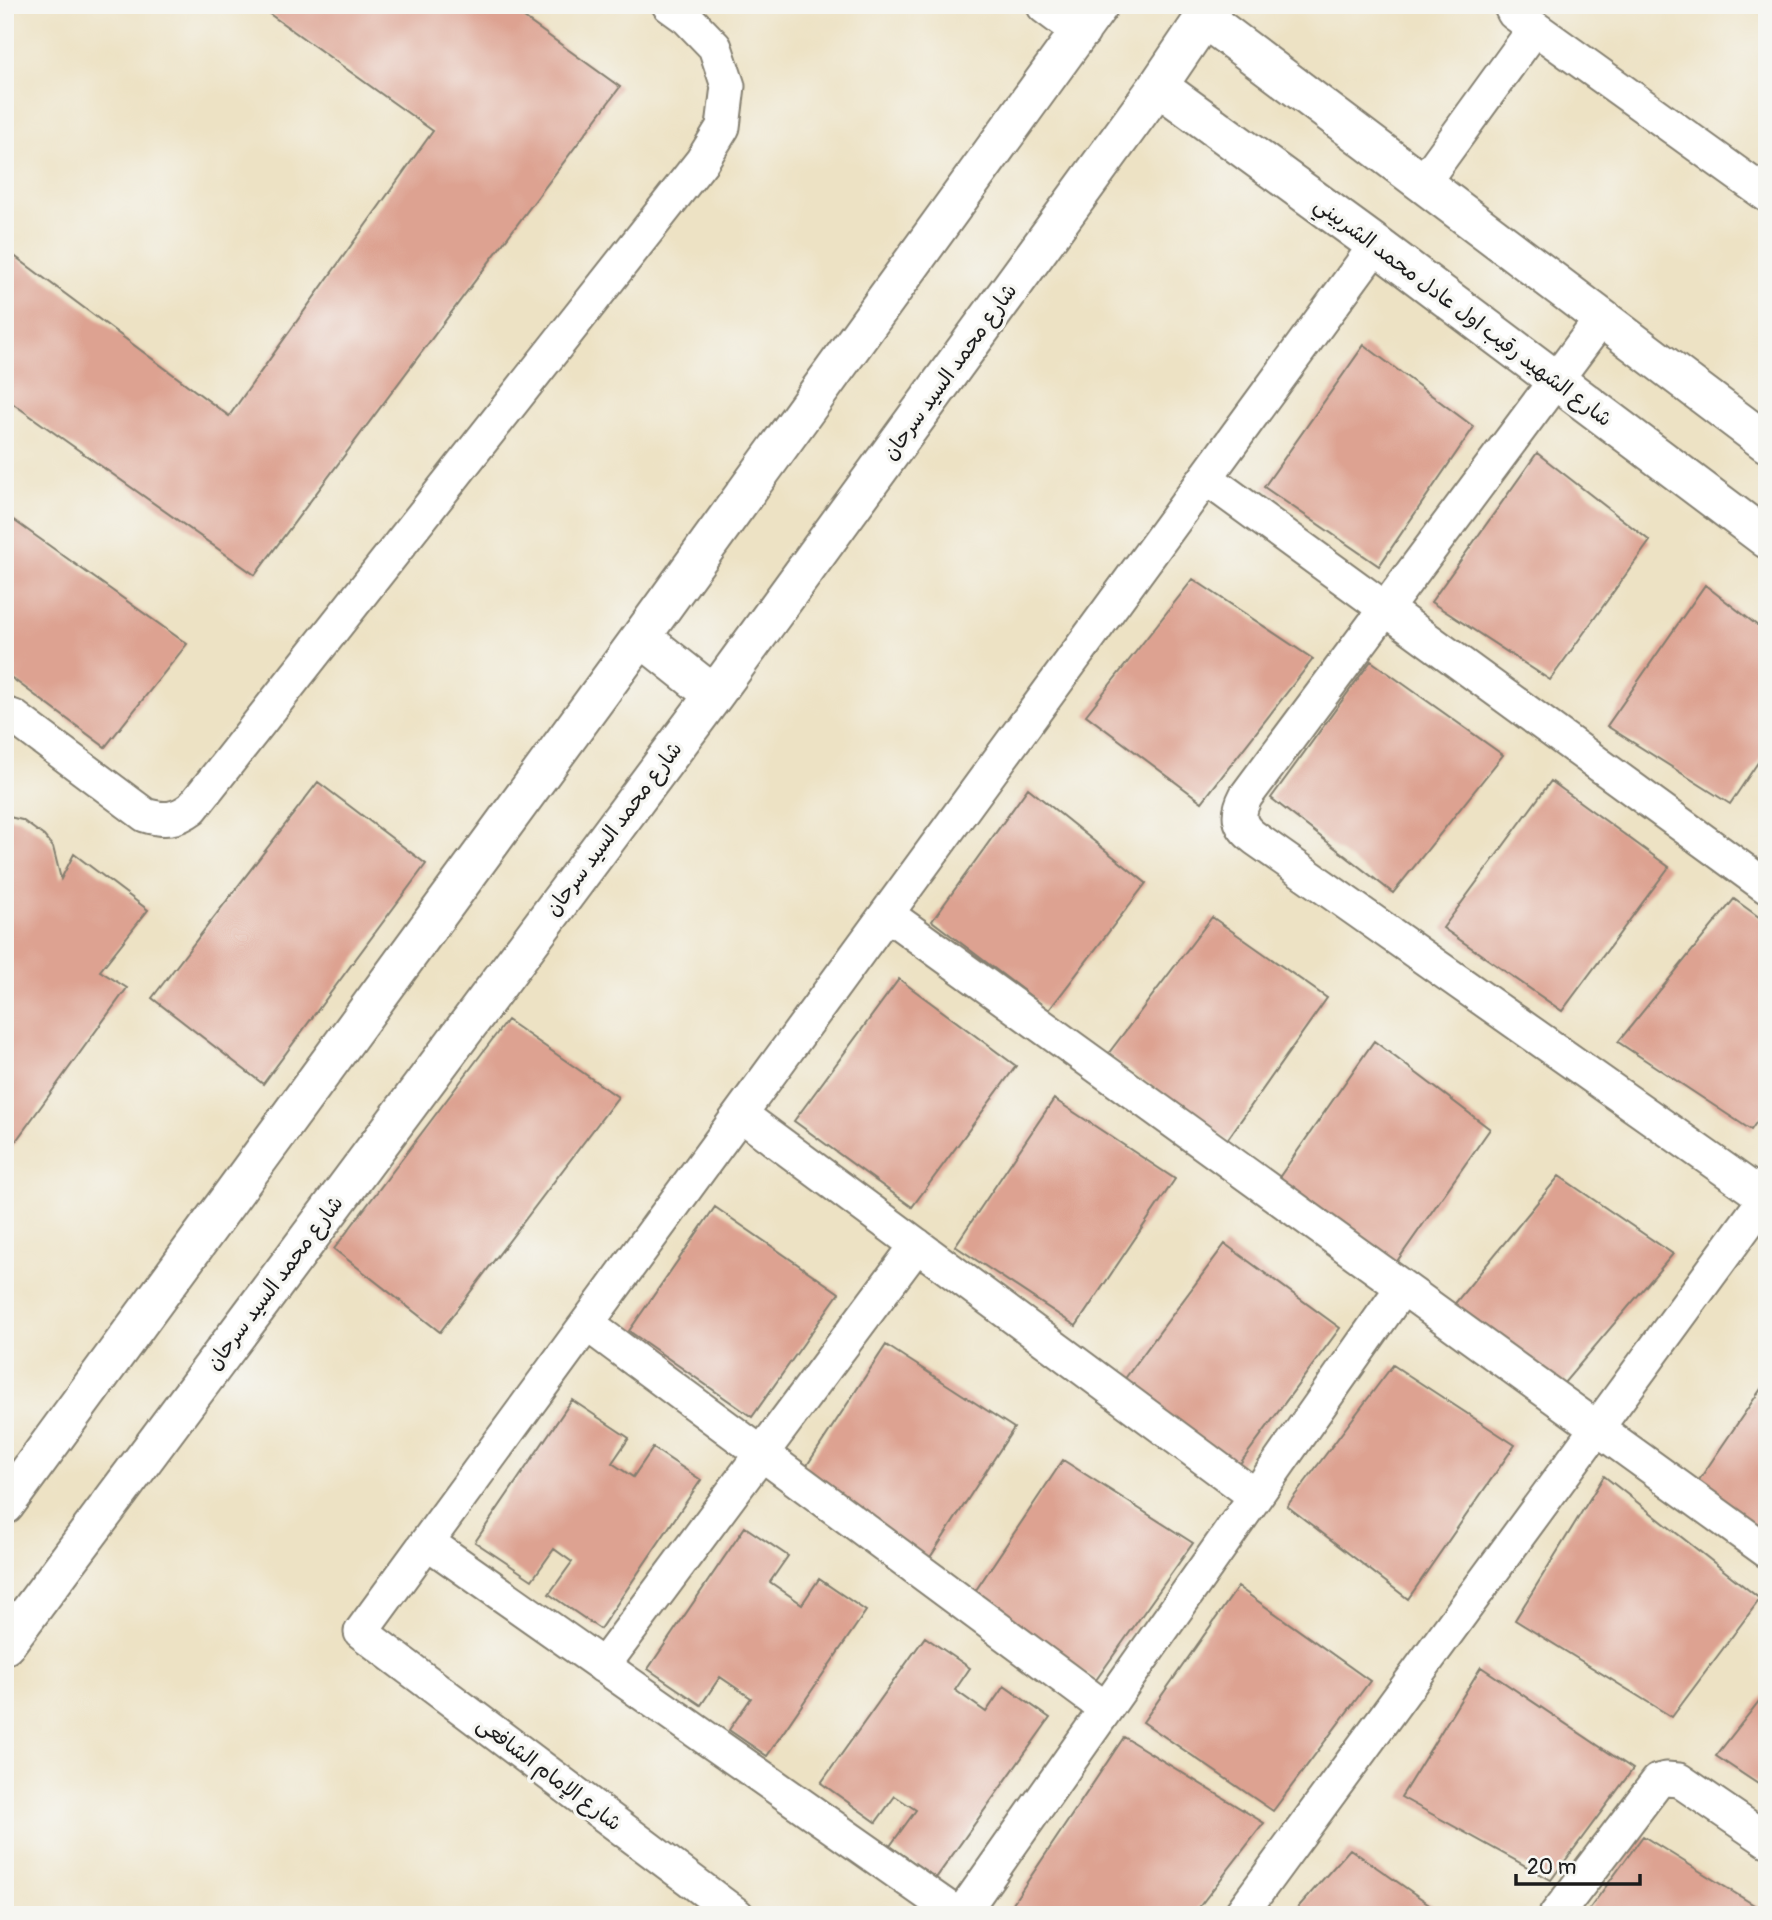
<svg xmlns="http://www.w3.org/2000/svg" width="1772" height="1920" viewBox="0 0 1772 1920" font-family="Pangolin,'Playpen Sans Arabic',sans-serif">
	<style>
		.building { fill: #dda291 }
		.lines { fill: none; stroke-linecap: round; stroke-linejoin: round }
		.minor-casing { stroke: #847f70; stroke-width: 37 }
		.tertiary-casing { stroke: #847f70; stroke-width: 42 }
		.minor { stroke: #fff; stroke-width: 33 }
		.tertiary { stroke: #fff; stroke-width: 38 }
		.labels { text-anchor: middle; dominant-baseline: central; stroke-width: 7; stroke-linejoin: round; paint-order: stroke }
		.street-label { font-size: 21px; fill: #1c1c1c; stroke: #f6f6f2 }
	</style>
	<rect width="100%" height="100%" fill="#f6f6f2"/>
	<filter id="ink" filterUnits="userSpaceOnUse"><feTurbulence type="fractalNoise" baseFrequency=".0143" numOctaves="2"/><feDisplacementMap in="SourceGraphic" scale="14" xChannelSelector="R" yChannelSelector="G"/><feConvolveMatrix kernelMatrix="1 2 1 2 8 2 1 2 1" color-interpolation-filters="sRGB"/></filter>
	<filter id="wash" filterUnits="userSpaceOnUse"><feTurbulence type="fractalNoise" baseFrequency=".00686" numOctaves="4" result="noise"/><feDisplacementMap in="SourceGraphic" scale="28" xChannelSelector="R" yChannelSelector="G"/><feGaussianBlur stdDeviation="1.57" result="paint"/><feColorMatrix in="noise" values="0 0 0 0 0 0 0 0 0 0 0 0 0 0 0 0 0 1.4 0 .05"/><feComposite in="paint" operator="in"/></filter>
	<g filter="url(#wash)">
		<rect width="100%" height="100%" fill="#ede2c4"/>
		<g id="blocks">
			<!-- building -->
			<path class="building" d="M 257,5 L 506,5 L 620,87 L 255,575 L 5,398 L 5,249 L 229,416 L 433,131 Z
				M 1364,345 L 1474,427 L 1379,566 L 1264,487 Z
				M 1537,453 L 1650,541 L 1550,680 L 1431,602 Z
				M 5,514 L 187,644 L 105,747 L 5,673 Z
				M 1193,579 L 1313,659 L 1202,802 L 1086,715 Z
				M 1705,585 L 1767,633 L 1767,749 L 1730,804 L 1607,726 Z
				M 1371,661 L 1503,755 L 1393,893 L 1271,798 Z
				M 1551,781 L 1669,867 L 1562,1011 L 1443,928 Z
				M 318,782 L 426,864 L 263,1084 L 152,998 Z
				M 1028,788 L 1146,883 L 1049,1010 L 932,921 Z
				M 5,816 L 22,820 L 44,836 L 53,847 L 61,879 L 74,854 L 148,910 L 100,971 L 127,988 L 5,1156 Z
				M 1734,899 L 1767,923 L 1767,1107 L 1751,1130 L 1618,1042 Z
				M 1212,917 L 1327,998 L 1227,1140 L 1108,1054 Z
				M 899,979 L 1016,1066 L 912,1207 L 794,1121 Z
				M 507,1020 L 618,1097 L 440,1332 L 334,1249 Z
				M 1374,1041 L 1490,1129 L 1395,1264 L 1276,1182 Z
				M 1054,1099 L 1175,1179 L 1076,1326 L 955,1246 Z
				M 1559,1176 L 1673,1254 L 1559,1389 L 1452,1307 Z
				M 715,1207 L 839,1293 L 752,1417 L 629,1331 Z
				M 1225,1244 L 1340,1328 L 1233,1473 L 1118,1388 Z
				M 886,1345 L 1014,1428 L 929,1559 L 800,1476 Z
				M 1393,1365 L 1515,1445 L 1408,1599 L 1287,1506 Z
				M 1767,1380 L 1767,1537 L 1697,1483 Z
				M 572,1400 L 629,1438 L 612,1463 L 633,1477 L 653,1448 L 701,1480 L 600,1629 L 549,1594 L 572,1562 L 554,1549 L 532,1580 L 475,1542 Z
				M 1063,1460 L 1193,1543 L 1096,1680 L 970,1599 Z
				M 1604,1476 L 1760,1599 L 1672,1717 L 1515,1620 Z
				M 745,1527 L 788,1556 L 770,1582 L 802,1604 L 819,1579 L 866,1611 L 767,1756 L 729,1730 L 751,1698 L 720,1677 L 701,1705 L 648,1669 Z
				M 1238,1587 L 1370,1681 L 1273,1811 L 1143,1722 Z
				M 925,1637 L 970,1668 L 955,1690 L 986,1712 L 1004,1686 L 1050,1718 L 936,1878 L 890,1846 L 916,1810 L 895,1796 L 876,1822 L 821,1783 Z
				M 1481,1667 L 1633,1769 L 1551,1880 L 1401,1797 Z
				M 1767,1691 L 1767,1790 L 1716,1756 Z
				M 1124,1737 L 1264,1823 L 1193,1915 L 1005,1915 Z
				M 1643,1836 L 1767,1913 L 1767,1915 L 1585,1915 Z
				M 1350,1849 L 1445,1915 L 1291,1915 Z"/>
		</g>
	</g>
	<g filter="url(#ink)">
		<use href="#blocks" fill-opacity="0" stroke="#847f70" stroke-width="2"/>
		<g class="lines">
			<!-- minor casing -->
			<g class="minor-casing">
				<path id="minor" d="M 1510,5 L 1514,13 L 1767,195
					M 1422,184 L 1535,28
					M 1602,318 L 1246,796 C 1236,815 1238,826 1256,839 L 1765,1198
					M 1206,478 L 1767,887
					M 5,714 L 14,717 L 145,815 C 164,821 176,820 192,808 L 702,161 L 723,127 L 728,86 L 715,47 L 687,18 L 669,5
					M 887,914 L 1767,1551
					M 740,1114 L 1255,1496
					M 587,1324 L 1106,1709
					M 427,1542 L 958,1915
					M 603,1666 L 917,1245
					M 737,1915 L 361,1632 L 1376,245
					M 961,1915 L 1402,1288
					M 1240,1915 L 1767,1196
					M 1556,1915 L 1658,1781 L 1666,1779 L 1679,1780 L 1767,1840"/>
			</g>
			<!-- tertiary casing -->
			<g class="tertiary-casing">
				<path id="tertiary" d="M 1046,5 L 1081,31
					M 1204,18 L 1767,443
					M 1158,86 L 1376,245 L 1767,539
					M 641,637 L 714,695
					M 5,1505 L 641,637 L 1099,5
					M 5,1645 L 714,695 L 1158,86 L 1213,5"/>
			</g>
			<!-- minor -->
			<use href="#minor" class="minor"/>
			<!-- tertiary -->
			<use href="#tertiary" class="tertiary"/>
		</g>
	</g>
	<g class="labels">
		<!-- street labels -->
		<g class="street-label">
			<text transform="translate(1463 312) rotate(37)">شارع الشهيد رقيب اول عادل محمد الشربيني</text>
			<text transform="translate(950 372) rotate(-54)">شارع محمد السيد سرحان</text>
			<text transform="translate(614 829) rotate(-53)">شارع محمد السيد سرحان</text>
			<text transform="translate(275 1283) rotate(-53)">شارع محمد السيد سرحان</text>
			<text transform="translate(549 1774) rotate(37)">شارع الإمام الشافعى</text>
		</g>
	</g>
	<!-- margin -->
	<rect width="1772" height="1920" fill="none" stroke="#f6f6f2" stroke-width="28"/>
	<!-- scale -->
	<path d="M1516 1874v10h124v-10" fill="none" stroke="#1c1c1c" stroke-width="3.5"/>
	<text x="1527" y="1874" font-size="21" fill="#1c1c1c" stroke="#f6f6f2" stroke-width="5" paint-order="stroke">20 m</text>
</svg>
